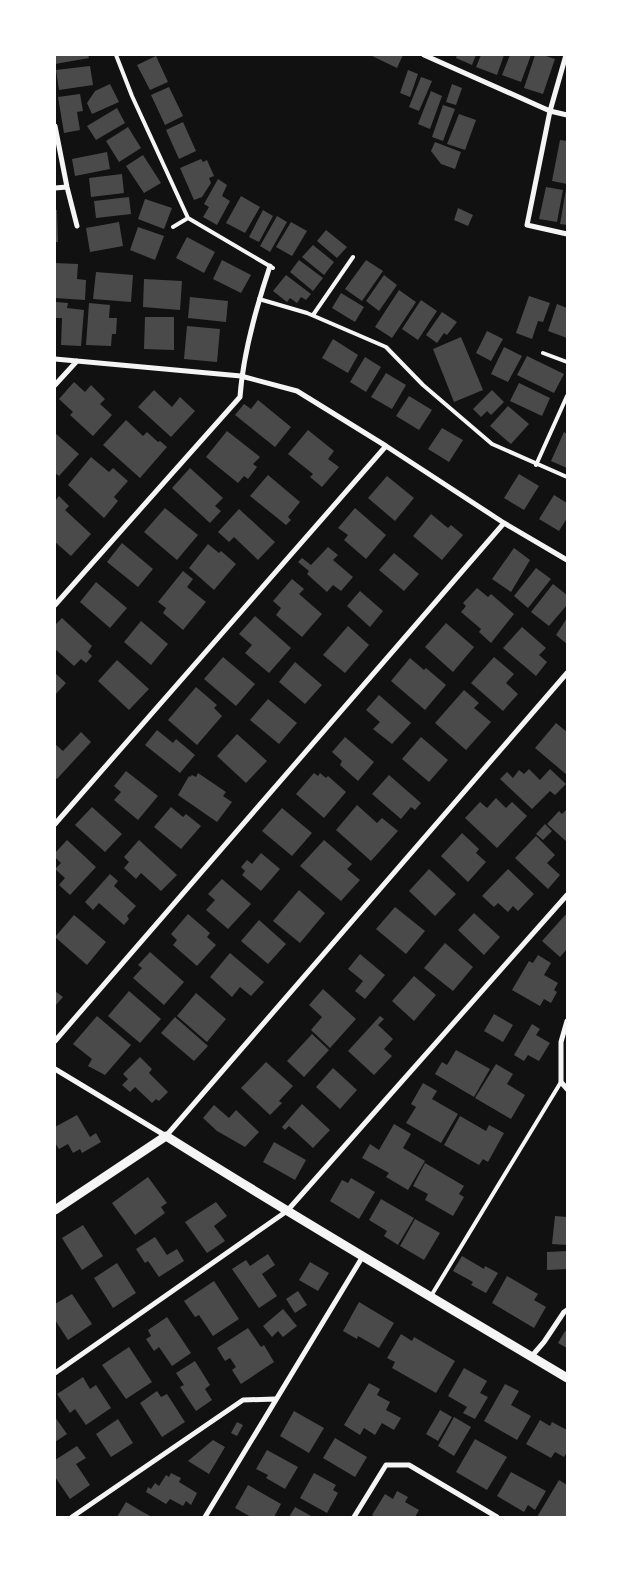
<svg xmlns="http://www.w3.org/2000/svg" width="622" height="1572" viewBox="0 0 622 1572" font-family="'IBM Plex Serif',serif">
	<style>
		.building { fill: #4a4a4a }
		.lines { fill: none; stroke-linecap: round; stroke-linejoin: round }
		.service { stroke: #f5f5f5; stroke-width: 4 }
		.minor { stroke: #f5f5f5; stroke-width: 5 }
		.tertiary { stroke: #f5f5f5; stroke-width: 9 }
	</style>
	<rect width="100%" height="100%" fill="#111"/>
	<!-- building -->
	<path class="building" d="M 55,55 L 88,55 L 89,58 L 55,64 Z
		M 370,55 L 403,55 L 397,68 Z
		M 457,55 L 476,55 L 472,65 L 456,58 Z
		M 481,55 L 504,55 L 497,75 L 476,67 Z
		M 510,55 L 531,55 L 521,82 L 502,75 Z
		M 535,55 L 543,55 L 555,59 L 543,94 L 524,88 Z
		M 156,56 L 168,82 L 150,90 L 137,65 Z
		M 90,66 L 93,85 L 59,90 L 56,70 Z
		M 408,70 L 418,74 L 410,97 L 400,93 Z
		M 421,77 L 432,81 L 419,111 L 409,107 Z
		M 110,84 L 119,102 L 92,114 L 87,103 L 95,91 Z
		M 452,84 L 462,88 L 456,105 L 446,102 Z
		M 169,87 L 183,116 L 165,125 L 151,95 Z
		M 431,91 L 442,96 L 430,129 L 418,124 Z
		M 80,94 L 83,111 L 77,112 L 80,130 L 64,133 L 58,97 Z
		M 443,105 L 455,109 L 443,141 L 432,137 Z
		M 117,108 L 125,123 L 96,140 L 87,126 Z
		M 459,114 L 476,120 L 465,150 L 447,144 Z
		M 183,122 L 196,151 L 179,159 L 166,130 Z
		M 128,127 L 141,148 L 119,162 L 106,141 Z
		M 560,140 L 567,141 L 567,184 L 552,181 Z
		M 435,142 L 461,152 L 455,169 L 441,164 L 431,151 Z
		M 107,152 L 110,169 L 75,176 L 72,159 Z
		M 143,155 L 161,183 L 144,193 L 126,166 Z
		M 201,159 L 203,162 L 207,160 L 214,176 L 209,178 L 211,183 L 202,197 L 194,200 L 180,168 Z
		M 122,174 L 124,193 L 91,197 L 89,178 Z
		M 218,179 L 227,185 L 222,196 L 230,201 L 217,225 L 203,217 L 209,207 L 204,204 Z
		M 546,187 L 563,190 L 557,222 L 539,219 Z
		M 566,189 L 567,189 L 567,225 L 560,224 Z
		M 241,196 L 260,207 L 245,233 L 226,223 Z
		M 129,197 L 131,214 L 96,218 L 94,201 Z
		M 145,199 L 172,208 L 164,229 L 138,219 Z
		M 458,208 L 473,215 L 468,226 L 454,220 Z
		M 55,210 L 57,210 L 58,242 L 55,242 Z
		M 263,210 L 273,216 L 259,242 L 249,237 Z
		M 277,216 L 287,222 L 270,252 L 260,246 Z
		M 119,222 L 123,246 L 90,252 L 86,228 Z
		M 291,222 L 307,231 L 292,256 L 276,247 Z
		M 138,227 L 164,236 L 155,260 L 130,250 Z
		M 326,230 L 347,247 L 337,258 L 317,241 Z
		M 187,237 L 215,252 L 204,273 L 176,258 Z
		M 313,245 L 334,262 L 324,275 L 302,257 Z
		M 222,260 L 251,275 L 241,293 L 213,279 Z
		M 299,260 L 323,278 L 313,291 L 290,272 Z
		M 366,260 L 383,271 L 362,301 L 345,289 Z
		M 55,263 L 78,264 L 77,279 L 86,280 L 85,300 L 55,298 Z
		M 96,272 L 133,275 L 131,302 L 93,299 Z
		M 286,275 L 311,294 L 306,300 L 301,297 L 297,303 L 290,298 L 287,302 L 273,291 Z
		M 384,275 L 397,285 L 379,311 L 366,301 Z
		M 144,279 L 182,281 L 180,310 L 143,307 Z
		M 399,290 L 416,302 L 392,338 L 375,327 Z
		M 341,293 L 364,307 L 355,322 L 332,308 Z
		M 529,296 L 550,303 L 543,322 L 538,321 L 532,339 L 516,333 Z
		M 190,297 L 228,301 L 226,322 L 188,318 Z
		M 421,300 L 437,311 L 418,340 L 402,329 Z
		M 56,302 L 68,303 L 67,308 L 84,310 L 81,346 L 61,345 L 62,318 L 55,318 Z
		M 89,303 L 110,305 L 109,318 L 117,318 L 116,334 L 112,334 L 111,346 L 86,345 Z
		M 557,304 L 567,308 L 567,338 L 548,331 Z
		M 442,312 L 457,322 L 447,335 L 444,333 L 437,343 L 426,335 Z
		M 145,317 L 174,317 L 174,350 L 144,349 Z
		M 187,326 L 220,329 L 217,362 L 184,359 Z
		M 487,331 L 503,339 L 491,361 L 476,353 Z
		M 461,337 L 483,390 L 454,402 L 433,349 Z
		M 333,339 L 358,355 L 348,373 L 322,358 Z
		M 504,347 L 522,356 L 508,382 L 491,374 Z
		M 527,356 L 564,374 L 554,393 L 517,375 Z
		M 365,357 L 381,367 L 366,392 L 350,382 Z
		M 386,373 L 406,385 L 392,409 L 371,397 Z
		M 74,382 L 85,392 L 91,385 L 105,399 L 100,404 L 112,415 L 93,436 L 70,415 L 73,412 L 59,399 Z
		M 519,383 L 550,398 L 542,416 L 510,401 Z
		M 154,390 L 172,407 L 180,397 L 195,411 L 171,437 L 138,407 Z
		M 492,390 L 504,402 L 491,415 L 487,411 L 481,417 L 473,409 Z
		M 409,396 L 432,410 L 419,430 L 396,416 Z
		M 258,400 L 291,427 L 275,447 L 235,415 L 244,404 L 251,409 Z
		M 508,406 L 529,424 L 511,444 L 490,426 Z
		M 126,420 L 143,436 L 147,432 L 158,442 L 160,441 L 167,447 L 140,478 L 103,445 Z
		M 442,428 L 463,440 L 449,462 L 428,449 Z
		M 308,430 L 334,451 L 328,459 L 339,467 L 322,487 L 310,477 L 313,474 L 288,454 Z
		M 227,431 L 260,457 L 253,464 L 257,467 L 248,479 L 244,476 L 238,483 L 206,457 Z
		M 564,432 L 567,434 L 567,468 L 551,461 Z
		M 55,433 L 79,454 L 59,476 L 55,473 Z
		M 91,457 L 109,472 L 113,468 L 128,481 L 114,497 L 118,501 L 104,518 L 68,485 Z
		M 190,468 L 223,498 L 215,506 L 221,511 L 210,523 L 172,488 Z
		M 519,474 L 539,486 L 524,510 L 504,498 Z
		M 268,475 L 300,502 L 288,517 L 291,520 L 286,525 L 250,496 Z
		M 387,476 L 414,498 L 395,521 L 368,498 Z
		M 554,495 L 567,503 L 567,518 L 559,531 L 539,519 Z
		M 59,496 L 69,506 L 65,510 L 91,534 L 71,556 L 55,542 L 55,501 Z
		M 165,508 L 198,535 L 177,560 L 144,532 Z
		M 355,508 L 386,535 L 366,559 L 344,540 L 348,535 L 338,528 Z
		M 239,509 L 275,542 L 258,560 L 234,537 L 229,542 L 218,532 Z
		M 431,514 L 448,528 L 451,525 L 463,535 L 442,560 L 413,536 Z
		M 122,543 L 153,569 L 138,587 L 107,562 Z
		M 208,544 L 219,553 L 221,551 L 236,564 L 214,590 L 189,568 Z
		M 328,547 L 338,555 L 333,560 L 353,577 L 341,591 L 333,585 L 327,592 L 307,574 L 309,571 L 298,562 L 302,558 L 311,565 Z
		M 514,548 L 530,560 L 511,592 L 492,579 Z
		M 394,553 L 419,574 L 404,591 L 379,570 Z
		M 536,568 L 551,579 L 528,608 L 514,596 Z
		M 183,571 L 193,579 L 187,587 L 206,602 L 183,630 L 163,613 L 166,608 L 158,602 Z
		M 292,579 L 304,589 L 299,594 L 322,614 L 302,637 L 276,615 L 281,608 L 273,601 Z
		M 96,582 L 127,608 L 110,628 L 80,602 Z
		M 553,584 L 567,595 L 567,605 L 549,626 L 531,612 Z
		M 477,588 L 488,597 L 491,594 L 514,614 L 491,643 L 479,632 L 481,629 L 461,612 L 466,606 L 463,603 Z
		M 360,591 L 383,611 L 370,627 L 347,606 Z
		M 255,616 L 291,648 L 269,673 L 245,653 L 252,645 L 239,634 Z
		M 62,618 L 92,646 L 88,652 L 92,656 L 86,663 L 81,659 L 74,666 L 55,649 L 55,625 Z
		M 567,618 L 567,644 L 556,635 Z
		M 141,621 L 168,644 L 151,665 L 124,642 Z
		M 446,623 L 474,647 L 453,672 L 425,647 Z
		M 348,626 L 369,645 L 345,673 L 323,655 Z
		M 522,627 L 546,648 L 539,655 L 547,662 L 536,676 L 503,648 Z
		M 223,657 L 255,684 L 236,706 L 204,679 Z
		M 494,657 L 514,674 L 506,683 L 518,694 L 503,711 L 471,683 Z
		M 410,658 L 424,670 L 426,668 L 446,685 L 425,710 L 391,681 Z
		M 117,660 L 149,689 L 129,710 L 98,681 Z
		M 295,662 L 322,685 L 305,704 L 279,682 Z
		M 55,673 L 66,683 L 55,695 Z
		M 196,687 L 217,705 L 214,708 L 222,716 L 197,745 L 168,720 Z
		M 464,690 L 479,703 L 474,708 L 491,722 L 466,750 L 435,723 Z
		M 379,695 L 411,723 L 392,744 L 373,729 L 380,722 L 366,710 Z
		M 268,699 L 297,723 L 279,744 L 250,720 Z
		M 556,723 L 567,732 L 567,775 L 535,748 Z
		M 157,730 L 173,743 L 176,739 L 195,755 L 180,773 L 145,745 Z
		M 81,732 L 91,742 L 57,779 L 55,777 L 55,744 L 63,751 Z
		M 237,734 L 267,761 L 246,783 L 217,756 Z
		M 345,737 L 374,762 L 358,781 L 340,765 L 342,761 L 332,752 Z
		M 421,737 L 448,760 L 429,782 L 402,759 Z
		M 529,769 L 540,780 L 550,769 L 566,784 L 555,795 L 550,791 L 532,809 L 500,779 L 507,772 L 513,778 L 519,770 L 524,774 Z
		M 126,771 L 158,796 L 138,820 L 114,800 L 121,792 L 114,786 Z
		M 198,773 L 226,792 L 223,796 L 232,802 L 217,822 L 178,795 L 189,776 L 190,777 L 192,775 L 196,777 Z
		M 314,773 L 318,776 L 320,773 L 326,778 L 328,776 L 346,792 L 324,818 L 296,794 Z
		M 389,775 L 421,803 L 415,810 L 411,807 L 401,819 L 372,794 Z
		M 496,798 L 506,808 L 512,802 L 527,816 L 497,848 L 465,818 L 480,802 L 487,808 Z
		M 357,805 L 377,823 L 382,818 L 398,831 L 371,861 L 336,830 Z
		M 92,807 L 122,834 L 105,852 L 75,825 Z
		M 171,807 L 183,817 L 186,814 L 201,826 L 181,849 L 154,827 Z
		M 282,808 L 312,833 L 292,856 L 262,831 Z
		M 567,809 L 567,842 L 547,824 L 559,811 L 562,814 Z
		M 545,824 L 552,831 L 543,840 L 536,834 Z
		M 462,833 L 479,849 L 476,853 L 486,862 L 468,882 L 441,856 Z
		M 536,836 L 555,855 L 547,863 L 560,875 L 548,889 L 515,858 Z
		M 67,840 L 96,867 L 70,895 L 59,885 L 65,878 L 55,869 L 61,863 L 55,857 L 55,853 Z
		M 139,840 L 177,875 L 161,891 L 141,873 L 136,879 L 124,868 L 129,862 L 124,857 Z
		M 324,840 L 352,864 L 347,869 L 360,880 L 341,901 L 300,866 Z
		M 261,853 L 280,869 L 261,891 L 242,875 L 245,871 L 241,867 L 247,860 L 252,864 Z
		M 429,869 L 456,894 L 435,916 L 409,891 Z
		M 508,869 L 534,894 L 518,911 L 513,906 L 508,912 L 498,903 L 494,907 L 482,896 Z
		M 110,874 L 118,881 L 114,886 L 136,906 L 127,916 L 129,919 L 124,925 L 99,903 L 93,910 L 85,902 Z
		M 222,879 L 251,904 L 228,929 L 206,910 L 215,900 L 208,894 Z
		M 299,890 L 325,913 L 300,943 L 273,921 Z
		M 395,907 L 425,931 L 406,954 L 376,929 Z
		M 474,913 L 500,937 L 484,955 L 458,930 Z
		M 567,913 L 567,933 L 566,934 L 567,949 L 560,957 L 542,941 Z
		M 188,914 L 210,933 L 207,937 L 216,945 L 197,966 L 173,945 L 177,940 L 171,934 Z
		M 74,915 L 106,942 L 87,965 L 55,937 Z
		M 259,920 L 286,944 L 268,964 L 241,941 Z
		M 445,943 L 473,967 L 453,991 L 424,968 Z
		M 150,952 L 184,982 L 164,1005 L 133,978 L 142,968 L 138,965 Z
		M 230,953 L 264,982 L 251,996 L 240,987 L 232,997 L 210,977 Z
		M 360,954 L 385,975 L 365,999 L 355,991 L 363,981 L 348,969 Z
		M 538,955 L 551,963 L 544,975 L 558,983 L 554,990 L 557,992 L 551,1003 L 544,999 L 540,1006 L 512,990 L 529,961 L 533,963 Z
		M 414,976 L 436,995 L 414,1021 L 392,1001 Z
		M 323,989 L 356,1019 L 330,1048 L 311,1030 L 322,1017 L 309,1005 Z
		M 55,991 L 63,997 L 55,1006 Z
		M 129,991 L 161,1019 L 140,1043 L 108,1016 Z
		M 196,993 L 226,1019 L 207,1042 L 177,1016 Z
		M 494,1014 L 513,1025 L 503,1042 L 484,1031 Z
		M 97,1016 L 131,1045 L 105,1075 L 88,1066 L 92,1059 L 73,1044 Z
		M 380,1016 L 384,1019 L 378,1025 L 393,1039 L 384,1049 L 392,1056 L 374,1075 L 348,1051 Z
		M 175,1017 L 208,1046 L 194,1061 L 161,1033 Z
		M 532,1024 L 540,1029 L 536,1035 L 550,1043 L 539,1061 L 528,1055 L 524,1061 L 514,1055 Z
		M 312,1034 L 329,1050 L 304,1077 L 287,1061 Z
		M 456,1050 L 490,1069 L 474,1097 L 435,1074 L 442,1062 L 447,1065 Z
		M 140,1057 L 152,1069 L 149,1073 L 168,1092 L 159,1101 L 156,1099 L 152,1103 L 135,1087 L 130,1092 L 122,1085 L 128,1079 L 123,1074 Z
		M 266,1062 L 293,1086 L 279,1101 L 282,1103 L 270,1115 L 241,1088 Z
		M 496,1064 L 513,1074 L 507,1084 L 525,1095 L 511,1119 L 475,1098 Z
		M 333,1068 L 357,1090 L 340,1109 L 316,1087 Z
		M 423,1083 L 437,1091 L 432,1099 L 458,1114 L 441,1143 L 406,1123 L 416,1107 L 411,1104 Z
		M 302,1104 L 330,1130 L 313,1148 L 289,1126 L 285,1130 L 282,1127 Z
		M 214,1105 L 229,1118 L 236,1110 L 259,1132 L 245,1147 L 217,1131 L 203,1118 Z
		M 77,1115 L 90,1137 L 96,1133 L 101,1142 L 82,1153 L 80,1149 L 73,1153 L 68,1144 L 59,1149 L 55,1143 L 55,1127 Z
		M 460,1116 L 486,1131 L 489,1125 L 504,1133 L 488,1162 L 483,1159 L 479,1165 L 444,1145 Z
		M 394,1124 L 411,1134 L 403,1148 L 425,1161 L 408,1190 L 386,1177 L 389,1173 L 362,1158 L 370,1144 L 379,1150 Z
		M 274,1142 L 306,1160 L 295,1180 L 263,1162 Z
		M 425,1163 L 464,1186 L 459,1194 L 464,1197 L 453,1216 L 425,1200 L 428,1194 L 413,1186 Z
		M 148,1177 L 167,1203 L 161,1207 L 165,1213 L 135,1235 L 112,1203 Z
		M 351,1178 L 375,1192 L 359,1219 L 330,1201 L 342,1180 L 348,1183 Z
		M 381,1199 L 414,1218 L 398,1245 L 384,1236 L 387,1231 L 369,1220 Z
		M 216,1202 L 227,1216 L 214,1226 L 225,1241 L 207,1253 L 185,1222 Z
		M 555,1216 L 567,1217 L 567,1245 L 552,1244 Z
		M 415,1219 L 440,1233 L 424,1260 L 400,1246 Z
		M 83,1225 L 103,1256 L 82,1270 L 62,1238 Z
		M 155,1237 L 167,1255 L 177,1249 L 184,1261 L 159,1277 L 148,1261 L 145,1263 L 136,1249 Z
		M 567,1251 L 567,1269 L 547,1270 L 547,1252 Z
		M 268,1254 L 275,1265 L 262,1274 L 277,1296 L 259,1308 L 232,1269 L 246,1260 L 250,1266 Z
		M 462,1256 L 484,1269 L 485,1266 L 498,1273 L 486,1293 L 471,1285 L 473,1282 L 453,1271 Z
		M 310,1262 L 329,1273 L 318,1291 L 299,1280 Z
		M 117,1263 L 136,1293 L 113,1308 L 94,1278 Z
		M 507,1276 L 538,1294 L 534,1300 L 546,1307 L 534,1328 L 492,1303 Z
		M 214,1281 L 239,1319 L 213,1336 L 199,1315 L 195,1317 L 184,1301 Z
		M 298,1291 L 307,1305 L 295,1313 L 286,1299 Z
		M 72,1294 L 92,1324 L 68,1340 L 55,1320 L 55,1304 Z
		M 359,1302 L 394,1323 L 379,1348 L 358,1336 L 357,1339 L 343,1331 Z
		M 283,1309 L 297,1326 L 283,1337 L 278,1331 L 272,1337 L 263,1326 Z
		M 167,1317 L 191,1353 L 172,1366 L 159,1347 L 154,1351 L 146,1339 L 151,1336 L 148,1330 Z
		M 248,1328 L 261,1347 L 264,1345 L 274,1362 L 241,1384 L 232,1370 L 236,1367 L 230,1358 L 225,1361 L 217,1348 Z
		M 565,1331 L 567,1332 L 567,1348 L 558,1343 Z
		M 401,1334 L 412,1341 L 414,1337 L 455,1361 L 436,1393 L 392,1368 L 395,1362 L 387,1358 Z
		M 129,1347 L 152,1382 L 126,1399 L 102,1365 Z
		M 195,1361 L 210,1385 L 205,1389 L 212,1400 L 196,1411 L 180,1387 L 184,1385 L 176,1373 Z
		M 464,1368 L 487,1381 L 480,1393 L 488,1397 L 475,1419 L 463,1413 L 467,1407 L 448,1396 Z
		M 83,1377 L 90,1389 L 96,1385 L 111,1408 L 86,1425 L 75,1409 L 70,1413 L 57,1394 Z
		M 369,1383 L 380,1389 L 377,1395 L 390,1402 L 386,1410 L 401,1418 L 394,1430 L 382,1423 L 375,1435 L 364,1428 L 360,1435 L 344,1425 Z
		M 505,1384 L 519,1391 L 511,1405 L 531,1416 L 517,1440 L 484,1421 Z
		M 157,1391 L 161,1397 L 167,1394 L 185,1422 L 162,1437 L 140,1403 Z
		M 440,1410 L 452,1417 L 438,1441 L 426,1434 Z
		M 294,1411 L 324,1428 L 309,1453 L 280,1436 Z
		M 55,1417 L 67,1434 L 55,1442 Z
		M 454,1417 L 471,1427 L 454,1456 L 438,1446 Z
		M 118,1419 L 133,1443 L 111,1457 L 96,1434 Z
		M 540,1420 L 550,1426 L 552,1422 L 567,1430 L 567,1452 L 564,1457 L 555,1452 L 551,1458 L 526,1444 Z
		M 237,1422 L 243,1425 L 237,1436 L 231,1433 Z
		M 335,1438 L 367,1457 L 355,1477 L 323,1458 Z
		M 475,1439 L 507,1457 L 487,1490 L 456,1472 Z
		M 213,1440 L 225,1447 L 209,1474 L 188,1461 Z
		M 77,1446 L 86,1458 L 76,1464 L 90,1485 L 70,1499 L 55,1477 L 55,1460 Z
		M 267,1450 L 298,1467 L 285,1489 L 266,1478 L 268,1475 L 256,1469 Z
		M 511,1472 L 546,1491 L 535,1510 L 528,1505 L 524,1512 L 497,1496 Z
		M 171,1473 L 181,1478 L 179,1482 L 197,1493 L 191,1505 L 186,1501 L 183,1506 L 170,1499 L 166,1504 L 146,1492 L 148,1487 L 151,1489 L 155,1483 L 159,1486 L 166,1475 L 169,1477 Z
		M 314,1473 L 336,1485 L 333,1490 L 338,1493 L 327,1513 L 300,1498 Z
		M 559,1480 L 567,1485 L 567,1517 L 537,1517 Z
		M 248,1485 L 281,1504 L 274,1517 L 251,1517 L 235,1508 Z
		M 397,1491 L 408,1497 L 405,1502 L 419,1510 L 415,1517 L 375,1517 L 372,1515 L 385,1494 L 393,1499 Z
		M 126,1502 L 141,1511 L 152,1517 L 117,1517 Z
		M 295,1507 L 313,1517 L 289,1517 Z"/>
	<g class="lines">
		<!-- service -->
		<path class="service" d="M 116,55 L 132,96 L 188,218
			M 173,227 L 188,218 L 273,268
			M 259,299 L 307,313 L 386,347 L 423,385 L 492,444 L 567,477
			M 313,315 L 353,257
			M 543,353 L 567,362
			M 536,465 L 567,396
			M 431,1296 L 561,1082"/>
		<!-- minor -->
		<path class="minor" d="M 424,55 L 550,111 L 567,115
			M 566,55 L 550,111 L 527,225 L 567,234
			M 55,126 L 67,187 L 77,226
			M 55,188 L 67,187
			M 55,359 L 241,376 L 297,391 L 386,446 L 504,523 L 567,560
			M 55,385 L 77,361
			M 55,605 L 240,397 C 243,353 256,308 270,266
			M 55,824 L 386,446
			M 567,1021 L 561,1042 L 561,1082 L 567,1089
			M 55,1041 L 504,523
			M 55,1069 L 166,1136 L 567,673
			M 531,1357 L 544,1342 L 564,1312 L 567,1310
			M 55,1373 L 287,1211 L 567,895
			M 72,1517 L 243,1400 L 275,1399
			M 205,1517 L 363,1256
			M 354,1517 L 386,1465 L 409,1465 L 497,1517"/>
		<!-- tertiary -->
		<path class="tertiary" d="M 55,1210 L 166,1136 C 298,1219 433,1298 567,1378"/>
	</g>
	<!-- border -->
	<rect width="622" height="1572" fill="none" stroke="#ffffff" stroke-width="112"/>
</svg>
